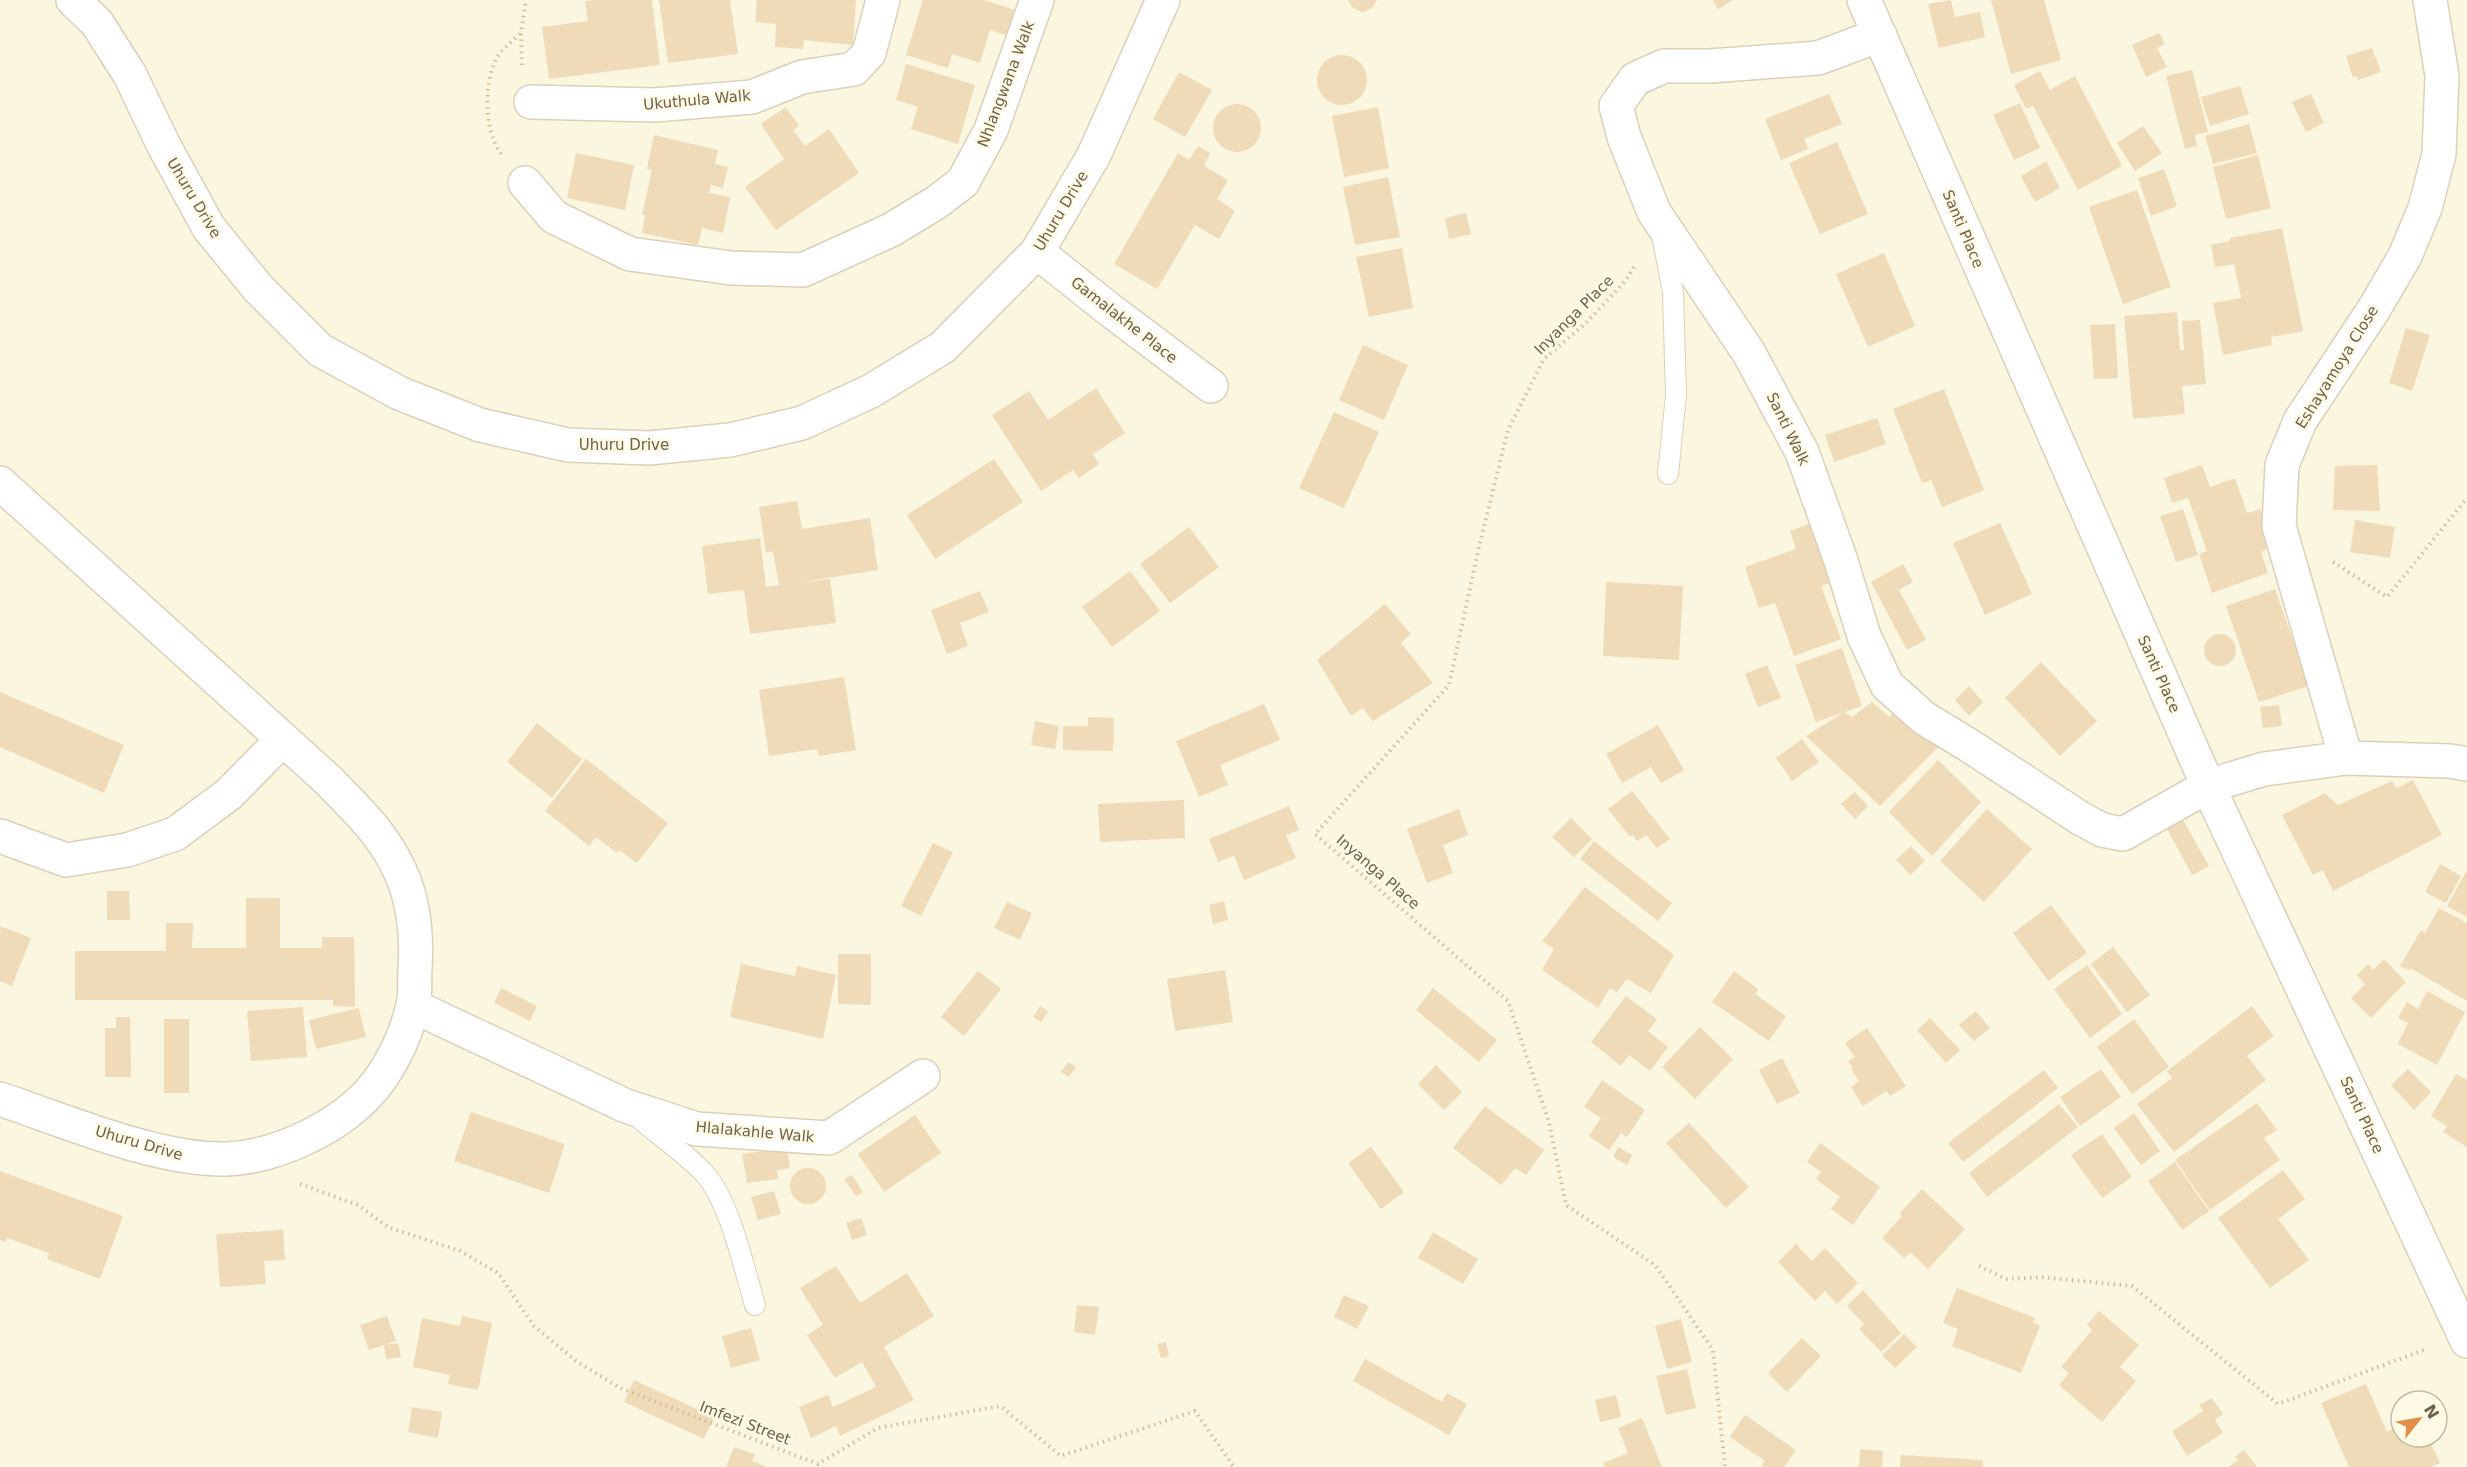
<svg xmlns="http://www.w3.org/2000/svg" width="2467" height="1467" viewBox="0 0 2467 1467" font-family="'DejaVu Sans',sans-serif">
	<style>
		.building { fill: #efdbb8 }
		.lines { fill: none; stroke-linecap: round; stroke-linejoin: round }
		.service-casing { stroke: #dbd1ba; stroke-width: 22 }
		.minor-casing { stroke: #dbd1ba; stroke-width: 36 }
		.tertiary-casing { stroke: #dbd1ba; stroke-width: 36 }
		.path { stroke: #d3be9c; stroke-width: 4; stroke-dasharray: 1.5 4.5; stroke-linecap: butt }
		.service { stroke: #fff; stroke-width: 20 }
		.minor { stroke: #fff; stroke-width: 33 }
		.tertiary { stroke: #fff; stroke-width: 33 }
		.labels { text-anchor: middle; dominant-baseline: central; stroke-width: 5; stroke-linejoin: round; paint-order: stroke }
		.street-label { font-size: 15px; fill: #705f49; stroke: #fefae5 }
	</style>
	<rect width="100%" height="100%" fill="#fbf6df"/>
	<!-- building -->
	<path class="building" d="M 595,0 L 652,0 L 660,65 L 549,79 L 542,27 L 588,21 L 585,1 Z
		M 659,0 L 730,0 L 738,54 L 668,63 Z
		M 757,0 L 856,0 L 853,45 L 804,40 L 803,49 L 775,47 L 776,24 L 755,22 Z
		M 923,0 L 984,0 L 1019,11 L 1011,37 L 990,30 L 980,63 L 952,54 L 948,68 L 906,55 Z
		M 1348,0 L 1377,0 L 1372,8 L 1363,12 L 1353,8 Z
		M 1713,0 L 1733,0 L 1718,9 Z
		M 1951,0 L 1955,17 L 1980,12 L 1985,37 L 1939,48 L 1928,4 Z
		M 1991,0 L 2044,0 L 2061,60 L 2011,74 Z
		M 2159,33 L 2165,44 L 2157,48 L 2167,67 L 2146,77 L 2132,45 Z
		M 2372,48 L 2381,72 L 2358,80 L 2357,76 L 2353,77 L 2346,56 Z
		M1317 80a25 25 0 1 1 50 0a25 25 0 1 1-50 0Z
		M 906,64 L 975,85 L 958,144 L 911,129 L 918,107 L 896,100 Z
		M 2192,70 L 2208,132 L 2195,135 L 2197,146 L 2185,149 L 2166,76 Z
		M 2040,71 L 2050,90 L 2075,76 L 2122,166 L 2078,190 L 2033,106 L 2026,109 L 2014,85 Z
		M 1179,72 L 1212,90 L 1185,137 L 1153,119 Z
		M 2240,86 L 2249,114 L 2210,126 L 2201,97 Z
		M 1829,94 L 1842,124 L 1804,139 L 1808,149 L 1781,160 L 1765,119 Z
		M 2311,94 L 2324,123 L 2306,132 L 2292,102 Z
		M 2020,103 L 2040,148 L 2014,160 L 1993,115 Z
		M1213 128a24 24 0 1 1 48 0a24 24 0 1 1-48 0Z
		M 786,107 L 799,126 L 793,130 L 805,146 L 829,129 L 859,173 L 776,230 L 745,187 L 784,159 L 761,124 Z
		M 1378,107 L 1389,168 L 1344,177 L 1332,116 Z
		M 2249,124 L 2257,153 L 2213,164 L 2205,136 Z
		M 2143,126 L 2162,153 L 2135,171 L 2117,143 Z
		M 654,135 L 718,150 L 715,164 L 728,167 L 723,188 L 711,185 L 709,193 L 730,197 L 723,233 L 702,228 L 698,245 L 642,233 L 645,215 L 642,215 L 652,170 L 647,169 Z
		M 1837,142 L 1868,214 L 1820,234 L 1789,163 Z
		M 1198,146 L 1210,153 L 1204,166 L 1228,180 L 1217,199 L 1235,211 L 1219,239 L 1195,225 L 1157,289 L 1114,264 L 1178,153 L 1189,160 Z
		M 576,153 L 634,165 L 625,210 L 567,198 Z
		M 2258,155 L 2271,208 L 2226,219 L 2213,167 Z
		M 2046,161 L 2060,188 L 2035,202 L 2021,176 Z
		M 2164,169 L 2177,206 L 2151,216 L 2138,178 Z
		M 1388,177 L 1400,237 L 1355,245 L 1343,187 Z
		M 2137,190 L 2171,287 L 2123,304 L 2089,207 Z
		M 1466,213 L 1471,234 L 1449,239 L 1445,218 Z
		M 2282,228 L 2303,331 L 2271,337 L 2272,345 L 2223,355 L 2213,303 L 2241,298 L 2234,264 L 2215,267 L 2211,245 L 2230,241 L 2230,238 Z
		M 1402,248 L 1413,308 L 1369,317 L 1356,257 Z
		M 1884,253 L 1915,326 L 1868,347 L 1836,274 Z
		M 2177,312 L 2180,350 L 2184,350 L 2182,321 L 2200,320 L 2206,384 L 2182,386 L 2185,414 L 2133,419 L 2124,316 Z
		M 2115,324 L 2118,378 L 2094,379 L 2090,325 Z
		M 2406,328 L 2430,335 L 2412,391 L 2389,383 Z
		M 1363,345 L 1408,365 L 1384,420 L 1339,400 Z
		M 1096,388 L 1125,433 L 1093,454 L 1099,464 L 1079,478 L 1073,470 L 1041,491 L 992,415 L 1029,391 L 1048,420 Z
		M 1944,389 L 1984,490 L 1942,507 L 1931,480 L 1922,483 L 1893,409 Z
		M 1334,412 L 1379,432 L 1344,508 L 1299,488 Z
		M 1877,418 L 1886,444 L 1834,462 L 1825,435 Z
		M 994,459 L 1023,502 L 935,559 L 907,515 Z
		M 2202,465 L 2210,487 L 2235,478 L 2247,513 L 2261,509 L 2269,548 L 2261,552 L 2268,573 L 2212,593 L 2199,554 L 2207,551 L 2188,498 L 2172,503 L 2164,478 Z
		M 2377,465 L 2380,511 L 2333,510 L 2335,466 Z
		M 797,501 L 802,529 L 870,518 L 878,570 L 802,582 L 830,579 L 836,623 L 750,634 L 744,590 L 708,594 L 702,546 L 760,538 L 766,587 L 779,585 L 773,551 L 766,553 L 759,507 Z
		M 2183,509 L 2198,555 L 2176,562 L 2160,516 Z
		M 2355,520 L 2395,527 L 2390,558 L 2350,552 Z
		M 1815,522 L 1836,581 L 1821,586 L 1841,639 L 1794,656 L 1775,603 L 1759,608 L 1745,567 L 1796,549 L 1790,531 Z
		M 2000,523 L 2032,594 L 1985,615 L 1953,543 Z
		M 1189,527 L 1219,567 L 1170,603 L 1140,564 Z
		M 1903,564 L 1913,582 L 1899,590 L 1926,640 L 1907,650 L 1871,582 Z
		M 1130,571 L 1160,611 L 1112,647 L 1082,607 Z
		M 1606,582 L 1683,586 L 1679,660 L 1603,656 Z
		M 2275,589 L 2309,686 L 2259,702 L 2226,606 Z
		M 980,591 L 989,612 L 960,623 L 968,646 L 947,654 L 931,610 Z
		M 1385,604 L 1411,634 L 1401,643 L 1433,683 L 1373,721 L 1363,708 L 1351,716 L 1317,660 Z
		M2204 650a16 16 0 1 1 32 0a16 16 0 1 1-32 0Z
		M 1842,648 L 1862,706 L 1816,722 L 1795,665 Z
		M 2041,662 L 2097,721 L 2060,756 L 2005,698 Z
		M 1767,665 L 1781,698 L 1758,707 L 1745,674 Z
		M 844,677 L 856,750 L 819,756 L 817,749 L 769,756 L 759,690 Z
		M 1969,686 L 1983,702 L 1969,716 L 1955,700 Z
		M 0,692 L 124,745 L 104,793 L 0,747 Z
		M 1872,702 L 1889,717 L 1893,713 L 1912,730 L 1919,723 L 1941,744 L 1880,806 L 1806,736 L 1844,712 L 1852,717 Z
		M 1264,704 L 1280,740 L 1220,765 L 1228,785 L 1199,797 L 1176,741 Z
		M 2279,705 L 2282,726 L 2263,728 L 2260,707 Z
		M 1088,717 L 1114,718 L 1113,751 L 1063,750 L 1063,726 L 1088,726 Z
		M 1035,721 L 1059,726 L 1055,749 L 1031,745 Z
		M 537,723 L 582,759 L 552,798 L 507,762 Z
		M 1658,725 L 1684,770 L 1661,783 L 1651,767 L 1622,783 L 1606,754 Z
		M 1802,739 L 1819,762 L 1792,781 L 1776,758 Z
		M 586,759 L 668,823 L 637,863 L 619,850 L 617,853 L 596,837 L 589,846 L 545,811 Z
		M 1938,760 L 1981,802 L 1932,856 L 1889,812 Z
		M 2413,780 L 2442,835 L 2333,891 L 2323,870 L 2313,875 L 2282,815 L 2325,793 L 2338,805 L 2392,781 L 2397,788 Z
		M 1632,791 L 1670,839 L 1657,848 L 1646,835 L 1637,841 L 1633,835 L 1630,837 L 1608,809 Z
		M 1855,792 L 1868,806 L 1855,819 L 1841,804 Z
		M 1184,800 L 1185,838 L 1100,842 L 1098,804 Z
		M 1289,806 L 1299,830 L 1286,835 L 1296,858 L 1244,880 L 1234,856 L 1218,862 L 1209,839 Z
		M 1459,809 L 1468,835 L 1443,845 L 1453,873 L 1427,883 L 1407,829 Z
		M 1987,809 L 2032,849 L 1984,902 L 1940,861 Z
		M 1571,818 L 1592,839 L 1574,857 L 1552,837 Z
		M 2182,818 L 2209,866 L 2192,875 L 2166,827 Z
		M 1594,841 L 1672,903 L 1658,921 L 1580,859 Z
		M 933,843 L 953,852 L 921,916 L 901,906 Z
		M 1911,846 L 1925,861 L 1910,875 L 1896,860 Z
		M 2440,864 L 2461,876 L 2446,903 L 2425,892 Z
		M 2467,870 L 2467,917 L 2447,906 Z
		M 1585,887 L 1674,955 L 1651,993 L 1627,979 L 1617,992 L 1610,988 L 1598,1008 L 1542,970 L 1554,949 L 1542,941 Z
		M 107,891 L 129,891 L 130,920 L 107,920 Z
		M 246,898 L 280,898 L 280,948 L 322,948 L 322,937 L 354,937 L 355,1007 L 333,1006 L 333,1000 L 75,1000 L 75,951 L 166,951 L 166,923 L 193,923 L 192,948 L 246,948 Z
		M 1224,901 L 1228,920 L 1213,924 L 1209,905 Z
		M 1007,902 L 1032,913 L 1020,940 L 994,928 Z
		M 2051,905 L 2087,953 L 2048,981 L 2013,933 Z
		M 2439,908 L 2467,923 L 2467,1001 L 2410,968 L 2409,970 L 2400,966 L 2421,930 L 2425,933 Z
		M 0,926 L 31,938 L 12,986 L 0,981 Z
		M 2113,947 L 2150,995 L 2127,1012 L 2091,964 Z
		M 838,954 L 871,954 L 871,1005 L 838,1004 Z
		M 2384,959 L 2406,982 L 2371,1018 L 2351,998 L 2365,984 L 2357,975 L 2368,964 L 2373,970 Z
		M 741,964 L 795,976 L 797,966 L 836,975 L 823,1039 L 730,1017 Z
		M 2087,965 L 2122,1014 L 2090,1038 L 2054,989 Z
		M 1225,970 L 1233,1022 L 1175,1031 L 1167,979 Z
		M 978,971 L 1001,989 L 964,1036 L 941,1017 Z
		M 1734,971 L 1758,989 L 1755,994 L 1786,1016 L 1769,1041 L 1712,1002 Z
		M 501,988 L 537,1006 L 530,1021 L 494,1003 Z
		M 1433,988 L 1497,1040 L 1479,1062 L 1416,1010 Z
		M 2427,991 L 2465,1012 L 2437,1065 L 2398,1044 L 2408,1023 L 2398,1018 L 2407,1002 L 2418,1009 Z
		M 1626,996 L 1657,1019 L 1648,1031 L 1668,1047 L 1650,1071 L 1629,1055 L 1621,1066 L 1591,1042 Z
		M 1040,1006 L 1048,1011 L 1041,1022 L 1033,1017 Z
		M 2252,1006 L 2274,1036 L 2247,1056 L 2266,1080 L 2174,1152 L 2137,1104 L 2172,1078 L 2167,1071 Z
		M 303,1007 L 307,1057 L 251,1061 L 247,1011 Z
		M 359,1008 L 366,1037 L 316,1049 L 309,1020 Z
		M 1976,1011 L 1990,1028 L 1974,1041 L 1959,1025 Z
		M 116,1017 L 130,1017 L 131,1077 L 105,1077 L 105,1028 L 116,1028 Z
		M 1930,1018 L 1960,1050 L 1946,1063 L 1917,1030 Z
		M 164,1019 L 189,1019 L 189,1093 L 164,1093 Z
		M 2134,1019 L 2169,1067 L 2132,1094 L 2097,1047 Z
		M 1700,1027 L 1733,1059 L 1695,1099 L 1662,1067 Z
		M 1867,1028 L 1906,1086 L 1890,1096 L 1886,1091 L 1863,1106 L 1851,1087 L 1859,1081 L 1851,1069 L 1853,1068 L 1848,1061 L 1855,1057 L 1845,1043 Z
		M 1782,1058 L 1800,1093 L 1777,1104 L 1759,1070 Z
		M 1068,1062 L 1076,1067 L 1069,1077 L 1061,1072 Z
		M 1436,1065 L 1462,1092 L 1444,1110 L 1418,1084 Z
		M 2101,1069 L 2121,1097 L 2080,1126 L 2060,1097 Z
		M 2408,1069 L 2431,1092 L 2414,1110 L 2391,1085 Z
		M 2044,1070 L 2058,1088 L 1963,1162 L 1948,1143 Z
		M 2456,1074 L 2467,1080 L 2467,1147 L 2443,1132 L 2447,1126 L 2431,1116 Z
		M 1602,1080 L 1645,1110 L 1627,1137 L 1621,1133 L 1609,1150 L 1589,1136 L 1601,1118 L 1584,1107 Z
		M 2257,1103 L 2277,1130 L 2264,1138 L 2280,1160 L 2210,1210 L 2175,1160 Z
		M 2059,1104 L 2078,1127 L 1987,1197 L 1969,1173 Z
		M 1485,1106 L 1544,1150 L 1526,1175 L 1515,1168 L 1501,1185 L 1453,1148 Z
		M 471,1112 L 565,1144 L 549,1193 L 454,1161 Z
		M 2134,1113 L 2160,1151 L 2141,1165 L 2114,1128 Z
		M 915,1115 L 941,1153 L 884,1192 L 858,1154 Z
		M 1689,1123 L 1749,1187 L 1726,1208 L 1666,1143 Z
		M 2102,1134 L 2132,1177 L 2102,1198 L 2071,1155 Z
		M 1820,1143 L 1880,1187 L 1853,1225 L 1831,1209 L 1840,1197 L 1816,1179 L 1821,1172 L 1807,1162 Z
		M 1371,1147 L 1404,1192 L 1381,1209 L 1348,1163 Z
		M 1618,1147 L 1632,1155 L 1627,1165 L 1613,1157 Z
		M 787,1148 L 790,1168 L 777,1170 L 778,1179 L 747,1183 L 742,1154 Z
		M 2175,1162 L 2209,1211 L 2182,1230 L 2148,1181 Z
		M790 1186a18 18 0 1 1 36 0a18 18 0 1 1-36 0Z
		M 2283,1170 L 2305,1199 L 2278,1219 L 2309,1260 L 2270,1288 L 2218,1218 Z
		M 0,1171 L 123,1216 L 100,1279 L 47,1259 L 49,1253 L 7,1238 L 6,1242 L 0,1240 Z
		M 852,1175 L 863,1192 L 856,1196 L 844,1179 Z
		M 1922,1189 L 1965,1229 L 1928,1269 L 1910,1252 L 1904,1258 L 1882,1238 L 1902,1216 L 1900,1213 Z
		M 774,1191 L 781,1214 L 758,1220 L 751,1197 Z
		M 861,1218 L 867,1235 L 852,1240 L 846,1223 Z
		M 283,1230 L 285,1260 L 264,1261 L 266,1284 L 220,1287 L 216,1234 Z
		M 1433,1232 L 1478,1259 L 1463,1284 L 1418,1258 Z
		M 1796,1244 L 1812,1261 L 1825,1248 L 1858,1283 L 1837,1304 L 1825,1291 L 1815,1301 L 1778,1262 Z
		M 836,1266 L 860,1303 L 907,1273 L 934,1316 L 884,1347 L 914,1400 L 840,1436 L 836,1426 L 811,1438 L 799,1407 L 828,1395 L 833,1407 L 876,1387 L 862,1362 L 835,1378 L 807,1335 L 823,1325 L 800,1288 Z
		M 1957,1288 L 2035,1318 L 2033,1322 L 2040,1326 L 2021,1373 L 1952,1346 L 1958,1329 L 1943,1323 Z
		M 1863,1290 L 1901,1333 L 1881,1352 L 1859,1329 L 1864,1324 L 1847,1306 Z
		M 1344,1295 L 1369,1306 L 1357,1329 L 1334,1317 Z
		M 1077,1305 L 1099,1307 L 1095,1335 L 1074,1332 Z
		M 2099,1311 L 2139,1345 L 2120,1367 L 2136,1381 L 2102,1422 L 2059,1385 L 2069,1373 L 2061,1367 L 2092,1330 L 2087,1325 Z
		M 387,1316 L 396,1341 L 369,1350 L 360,1325 Z
		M 462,1316 L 492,1323 L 478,1390 L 448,1384 L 450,1375 L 413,1367 L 422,1318 L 460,1326 Z
		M 1681,1319 L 1692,1362 L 1667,1369 L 1655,1326 Z
		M 751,1328 L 760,1360 L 731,1368 L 722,1336 Z
		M 1904,1334 L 1917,1347 L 1895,1368 L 1882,1355 Z
		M 1802,1338 L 1821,1356 L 1787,1392 L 1768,1373 Z
		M 1166,1342 L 1169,1356 L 1161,1358 L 1157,1344 Z
		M 398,1343 L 401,1357 L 386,1359 L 384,1345 Z
		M 1365,1359 L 1442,1402 L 1447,1393 L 1467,1404 L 1449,1435 L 1353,1381 Z
		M 1687,1369 L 1696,1408 L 1666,1415 L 1656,1376 Z
		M 634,1380 L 714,1417 L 704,1439 L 624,1402 Z
		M 2366,1384 L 2387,1432 L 2401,1426 L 2401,1437 L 2414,1437 L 2416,1442 L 2428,1437 L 2440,1463 L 2430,1467 L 2349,1467 L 2321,1403 Z
		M 1616,1395 L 1621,1417 L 1600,1422 L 1595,1400 Z
		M 2212,1398 L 2223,1414 L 2215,1420 L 2223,1433 L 2187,1456 L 2172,1431 L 2203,1411 L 2199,1405 Z
		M 412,1407 L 442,1412 L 438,1438 L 408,1432 Z
		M 1745,1415 L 1796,1450 L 1784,1467 L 1764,1467 L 1762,1466 L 1765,1461 L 1730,1437 Z
		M 1642,1418 L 1662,1467 L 1605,1467 L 1603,1463 L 1628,1453 L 1618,1428 Z
		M 734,1447 L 755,1454 L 752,1461 L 767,1467 L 726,1467 Z
		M 1860,1449 L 1883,1451 L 1882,1467 L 1859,1467 Z
		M 2244,1450 L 2257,1467 L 2228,1467 L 2238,1460 L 2235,1457 Z
		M 1901,1455 L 1983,1460 L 1983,1467 L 1900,1467 Z"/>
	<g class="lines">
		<!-- service casing -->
		<g class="service-casing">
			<path id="service" d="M 1662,235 L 1673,292 L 1676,395 L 1668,474
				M 637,1116 C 658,1135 684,1152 704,1173 C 730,1202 744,1268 755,1305"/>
		</g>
		<!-- minor casing -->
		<g class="minor-casing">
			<path id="minor" d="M 1864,0 L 2208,786 L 2467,1341
				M 1880,35 L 1818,58 L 1710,66 L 1664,66 L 1635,79 L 1616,106 L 1624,137 L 1654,212 L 1749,353 L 1802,452 L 1840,558 L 1864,636 L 1887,685 L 1924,718 L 1970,746 L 2080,818 L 2102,830 L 2123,834 L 2208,786 L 2264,769 L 2346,758 L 2450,761 L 2467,764
				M 531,102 L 654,105 L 752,97 L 802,77 L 854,69 L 869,53 L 883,0
				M 525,183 L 554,217 L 630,254 L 731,268 L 803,270 L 891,230 L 937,202 L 963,182 L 991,130 L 1037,0
				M 1037,252 L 1110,310 L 1211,386
				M 2346,758 L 2279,526 L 2282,465 L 2300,421 L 2374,309 L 2405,256 L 2425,208 L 2439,154 L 2442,76 L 2430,0
				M 0,836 L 66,860 L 127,850 L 175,834 L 229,794 L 283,739
				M 413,1006 L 626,1106 L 697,1129 L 829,1138 L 923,1076"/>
		</g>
		<!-- tertiary casing -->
		<g class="tertiary-casing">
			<path id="tertiary" d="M 73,0 L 97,23 L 130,75 L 164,146 L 209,228 L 258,288 L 320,350 L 399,393 L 480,425 L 568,445 L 649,448 L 730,440 L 802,423 L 871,391 L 943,347 L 1037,252 L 1094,155 L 1163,0
				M 0,483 L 328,780 C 356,809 383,833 400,871 C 414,901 417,937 415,969 C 414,981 416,994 413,1005 C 407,1033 392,1065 374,1087 C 342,1126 278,1157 227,1159 C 158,1161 66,1121 0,1099"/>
		</g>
		<!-- path -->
		<path class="path" d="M 522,65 L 521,33 L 526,0
			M 501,154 C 484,129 484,88 495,61 C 499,51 513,41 521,33
			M 1634,267 L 1626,280 L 1587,322 L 1544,359 L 1508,430 L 1479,547 L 1449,685 L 1315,834 L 1508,1001 L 1549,1122 L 1566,1205 L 1655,1265 L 1713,1350 L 1725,1467
			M 2333,562 L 2387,597 L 2467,498
			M 300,1184 L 358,1205 L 388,1227 L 460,1251 L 498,1273 L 534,1326 L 576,1361 L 620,1388 L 818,1464 L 878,1428 L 1000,1406 L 1061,1456 L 1195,1411 L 1234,1467
			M 1979,1266 L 2006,1279 L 2041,1277 L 2132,1286 L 2278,1404 L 2427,1349"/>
		<!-- service -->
		<use href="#service" class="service"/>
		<!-- minor -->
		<use href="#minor" class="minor"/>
		<!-- tertiary -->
		<use href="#tertiary" class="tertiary"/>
	</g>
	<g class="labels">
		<!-- street labels -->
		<g class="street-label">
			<text transform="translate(1006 84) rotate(-69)">Nhlangwana Walk</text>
			<text transform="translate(697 100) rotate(-5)">Ukuthula Walk</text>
			<text transform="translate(194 198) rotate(59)">Uhuru Drive</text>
			<text transform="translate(1061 211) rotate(-59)">Uhuru Drive</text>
			<text transform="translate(1963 229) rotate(67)">Santi Place</text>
			<text transform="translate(1574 315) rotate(-45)">Inyanga Place</text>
			<text transform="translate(1124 320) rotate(38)">Gamalakhe Place</text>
			<text transform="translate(2337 367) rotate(-58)">Eshayamoya Close</text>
			<text transform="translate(1788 429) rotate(64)">Santi Walk</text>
			<text x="624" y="445">Uhuru Drive</text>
			<text transform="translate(2159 674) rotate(66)">Santi Place</text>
			<text transform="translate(1378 872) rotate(41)">Inyanga Place</text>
			<text transform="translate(2362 1115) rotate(65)">Santi Place</text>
			<text transform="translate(755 1132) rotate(5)">Hlalakahle Walk</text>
			<text transform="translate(139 1143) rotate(16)">Uhuru Drive</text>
			<text transform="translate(745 1423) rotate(21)">Imfezi Street</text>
		</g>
	</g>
	<!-- north arrow -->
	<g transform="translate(2419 1419) rotate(59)"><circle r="28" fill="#fefae5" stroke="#c5bca7" stroke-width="1.5"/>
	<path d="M0-4.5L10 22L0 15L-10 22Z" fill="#e08d49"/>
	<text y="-9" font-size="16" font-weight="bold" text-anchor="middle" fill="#705f49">N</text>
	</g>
</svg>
